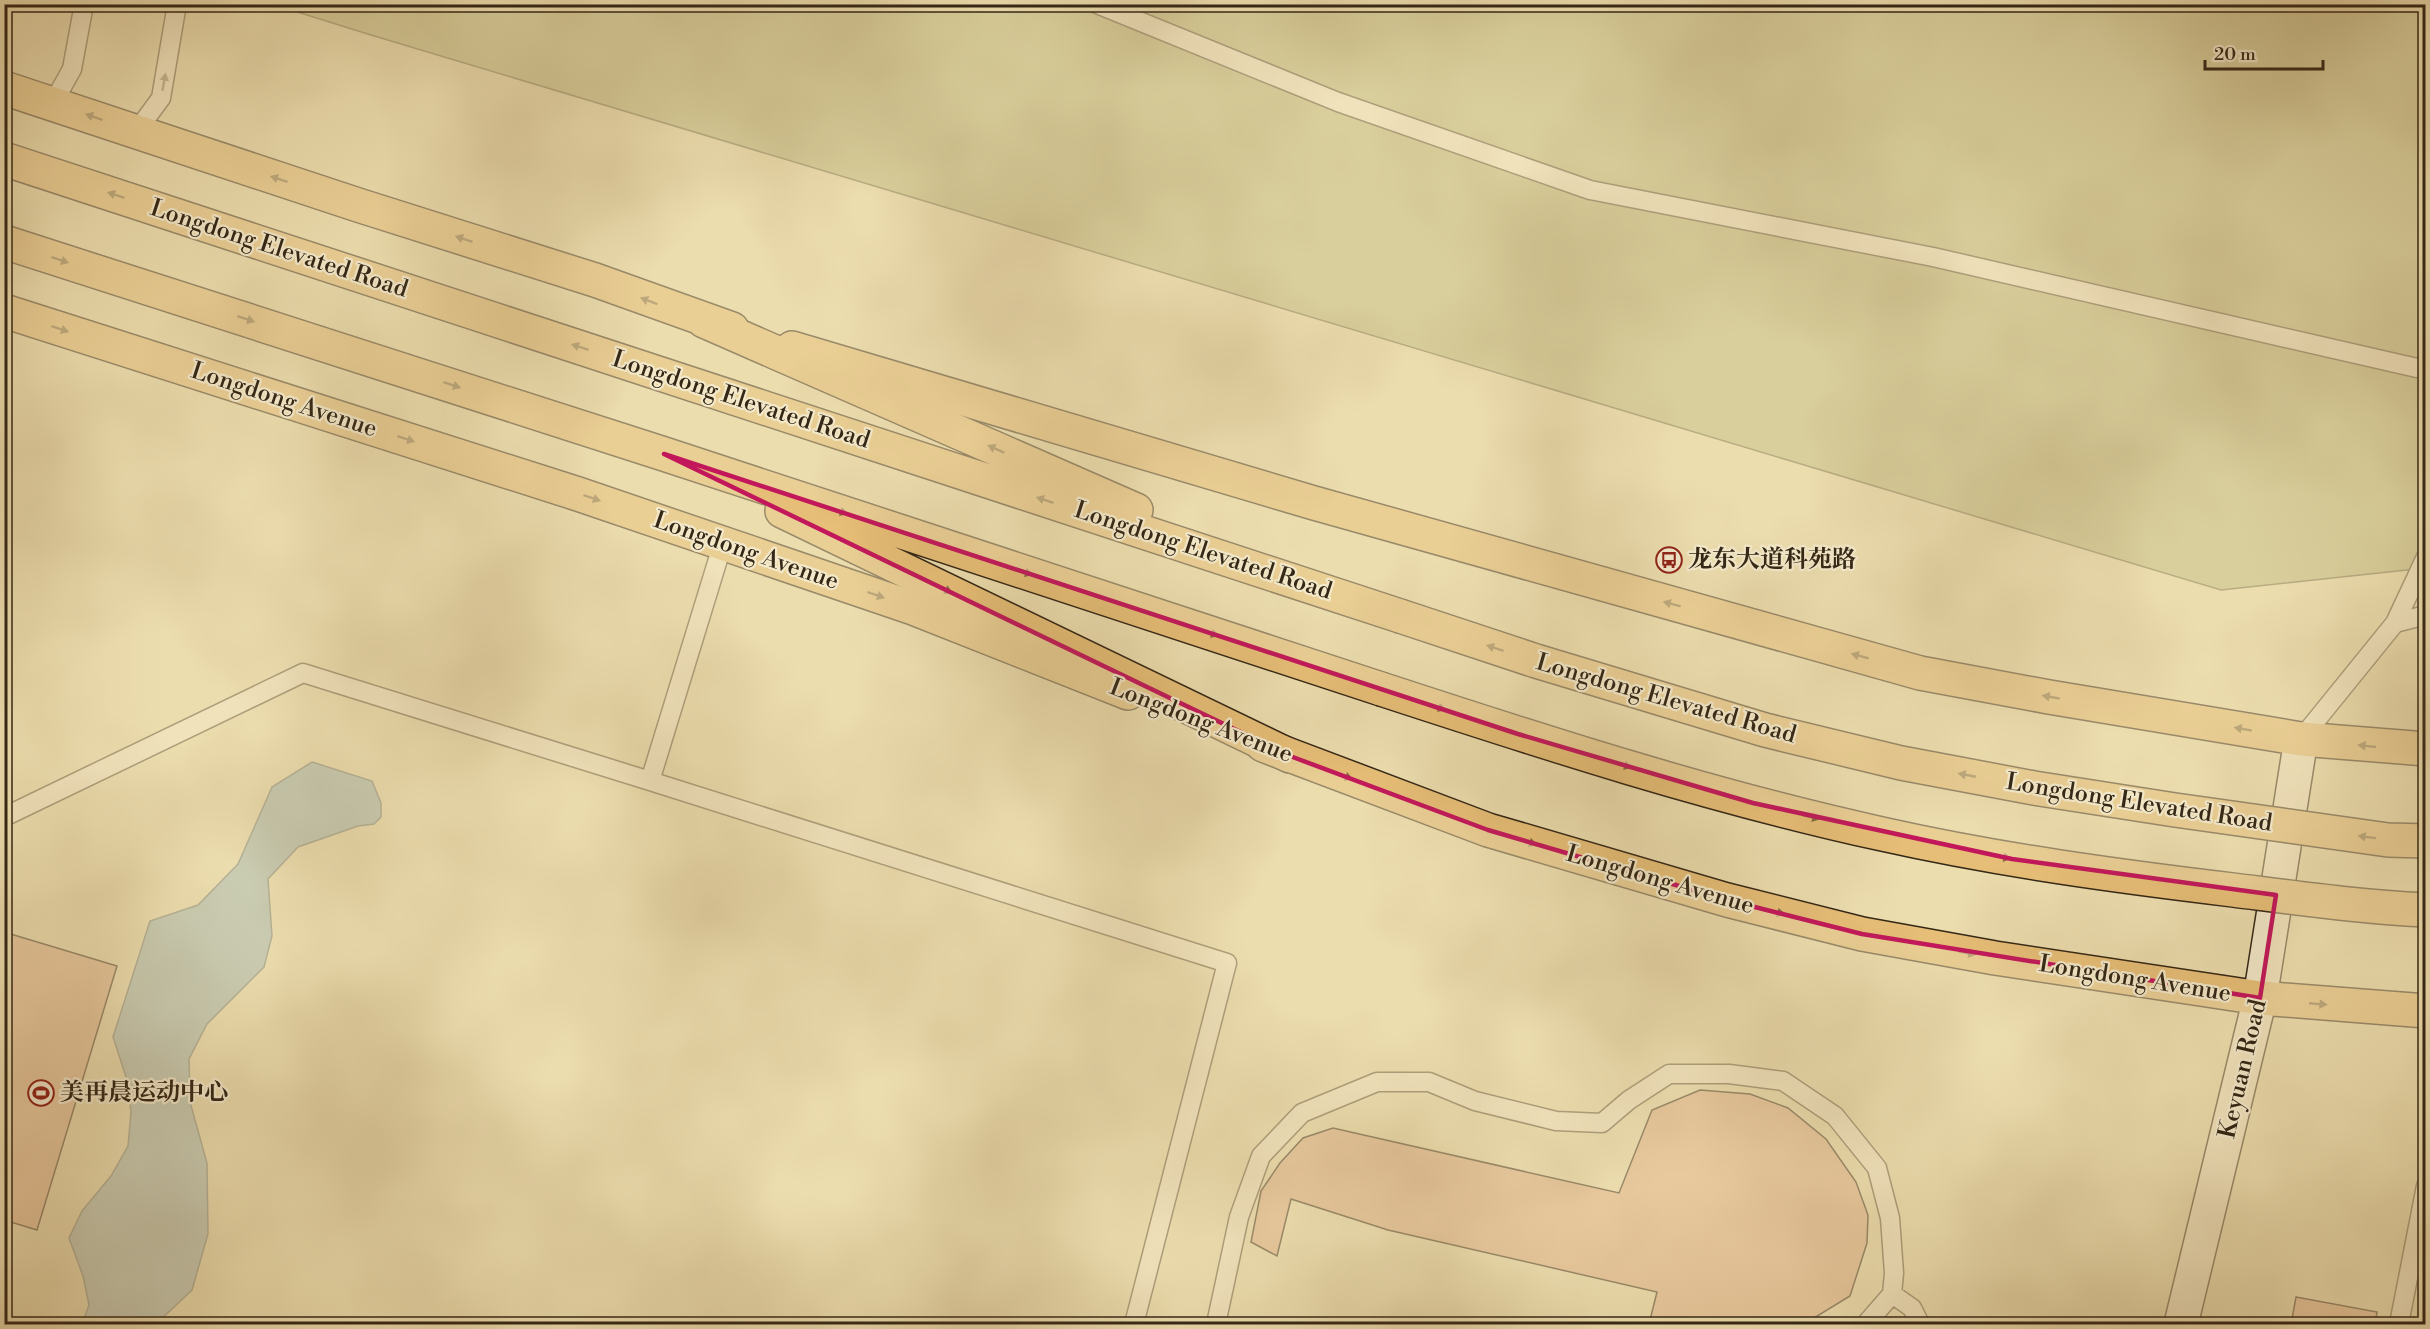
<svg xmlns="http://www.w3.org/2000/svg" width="2430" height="1329" viewBox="0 0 2430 1329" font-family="'Libre Bodoni','Noto Serif SC',serif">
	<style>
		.green { fill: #c0bf85; stroke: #7a734e; stroke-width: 1.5 }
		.water { fill: #9fb8b6; stroke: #747e76; stroke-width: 1.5 }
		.building { fill: #e2b189; stroke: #342716; stroke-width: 1.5 }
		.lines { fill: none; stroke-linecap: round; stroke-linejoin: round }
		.lane-casing { stroke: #62543c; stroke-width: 21 }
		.secondary-casing { stroke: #342716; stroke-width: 36 }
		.primary-casing { stroke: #342716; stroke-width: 36 }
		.highway-casing { stroke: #342716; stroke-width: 36 }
		.lane { stroke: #f3e9ca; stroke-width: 18 }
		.secondary { stroke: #f3e9ca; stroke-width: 33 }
		.primary { stroke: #e6be77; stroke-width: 33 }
		.highway { stroke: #e6be77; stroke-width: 33 }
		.highway-bridge-casing { stroke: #342716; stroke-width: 36; stroke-linecap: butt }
		.highway-bridge { stroke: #e6be77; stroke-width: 33 }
		.oneway { fill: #948870 }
		.oneway2 { fill: #846b42 }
		.marked { fill: none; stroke: #c2185b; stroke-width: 4.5; stroke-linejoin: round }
		.labels { text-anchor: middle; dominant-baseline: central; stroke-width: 4.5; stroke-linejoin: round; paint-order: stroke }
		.street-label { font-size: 24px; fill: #342716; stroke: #f3e9ca }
		.poi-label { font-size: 24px; font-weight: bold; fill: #342716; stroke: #f3e9ca; text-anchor: start }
	</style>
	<rect width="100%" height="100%" fill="#ecddae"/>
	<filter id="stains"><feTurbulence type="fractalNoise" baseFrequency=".00333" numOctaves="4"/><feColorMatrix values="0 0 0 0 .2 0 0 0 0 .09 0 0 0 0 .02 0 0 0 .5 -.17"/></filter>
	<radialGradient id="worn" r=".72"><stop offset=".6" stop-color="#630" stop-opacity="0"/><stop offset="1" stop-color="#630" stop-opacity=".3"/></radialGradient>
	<!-- green -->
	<path class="green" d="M 275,5 L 2425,5 L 2425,568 L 2221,590 L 371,35 Z"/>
	<!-- water -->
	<path class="water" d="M 312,762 L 372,781 L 381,803 L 381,817 L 374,824 L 358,826 L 298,847 L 268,879 L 272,936 L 264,967 L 207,1024 L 189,1059 L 190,1102 L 207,1163 L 208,1234 L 192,1290 L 156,1324 L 82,1324 L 89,1305 L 83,1276 L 69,1238 L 82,1211 L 111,1176 L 128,1146 L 131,1112 L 127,1080 L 113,1037 L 150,921 L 198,905 L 238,864 L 272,787 Z"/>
	<!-- building -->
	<path class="building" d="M 4,932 L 117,966 L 37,1230 L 4,1220 Z
		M 1700,1090 L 1750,1094 L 1788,1108 L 1826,1139 L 1856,1182 L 1868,1215 L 1867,1243 L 1850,1296 L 1809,1321 L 1808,1324 L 1649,1324 L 1657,1292 L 1388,1230 L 1291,1199 L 1277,1256 L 1251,1242 L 1261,1191 L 1280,1163 L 1303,1138 L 1333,1128 L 1619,1193 L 1652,1110 Z
		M 2296,1297 L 2377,1312 L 2375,1324 L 2291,1324 Z"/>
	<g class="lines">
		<!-- lane casing -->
		<g class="lane-casing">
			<path id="lane" d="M 1097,4 L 1338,102 L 1590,190 L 1933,257 L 2417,368 L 2426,367
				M 53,103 L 72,69 L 84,4
				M 136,132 L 161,98 L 177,4
				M 2395,623 L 2426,615
				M 2301,739 L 2395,623 L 2426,557
				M 650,781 L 1227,963 L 1134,1324
				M 4,817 L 303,673 L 650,781 L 723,543
				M 1216,1324 L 1239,1217 L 1261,1156 L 1302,1113 L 1377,1082 L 1429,1082 L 1475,1101 L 1556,1121 L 1602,1123 L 1629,1100 L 1669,1074 L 1729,1074 L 1783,1081 L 1835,1116 L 1877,1168 L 1890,1218 L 1894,1273 L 1892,1294
				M 1866,1324 L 1892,1294 L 1912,1308 L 1920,1324
				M 2399,1324 L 2426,1186"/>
		</g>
		<!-- secondary casing -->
		<g class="secondary-casing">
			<path id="secondary" d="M 2181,1324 L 2260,998 L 2301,739"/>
		</g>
		<!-- primary casing -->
		<g class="primary-casing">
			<path id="primary" d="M 4,88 L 358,205 L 595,280 L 732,329
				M 4,311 L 578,494 L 913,608 L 1128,693
				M 792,348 L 1314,503 L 1920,673 L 2049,697 L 2301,739 L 2426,749
				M 1263,745 L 1488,830 L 1727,900 L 1862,934 L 1995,958 L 2260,998 L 2426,1011"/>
		</g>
		<!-- highway casing -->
		<g class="highway-casing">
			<path id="highway" d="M 4,159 L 1400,616
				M 4,242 L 664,454 L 1381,689
				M 704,321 L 1136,510
				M 782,511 L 1290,756"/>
		</g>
		<!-- lane -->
		<use href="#lane" class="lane"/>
		<!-- secondary -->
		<use href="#secondary" class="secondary"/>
		<!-- primary -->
		<use href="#primary" class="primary"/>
		<!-- highway -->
		<use href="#highway" class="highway"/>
		<!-- highway-bridge casing -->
		<g class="highway-bridge-casing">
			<path id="highway-bridge" d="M 1400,616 L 1536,661 L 1765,730 L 1901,763 L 2034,788 L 2175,810 L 2388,840 L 2426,841
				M 1381,689 C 1546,743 1713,797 1882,834 C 1998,860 2116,876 2233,890 C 2297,898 2361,907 2426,910"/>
		</g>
		<!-- highway-bridge -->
		<use href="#highway-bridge" class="highway-bridge"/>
	</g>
	<!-- one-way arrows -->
	<defs><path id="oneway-solid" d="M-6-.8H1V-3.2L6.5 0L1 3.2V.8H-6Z" transform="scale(1.5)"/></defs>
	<use class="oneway" href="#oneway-solid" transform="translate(164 82) rotate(-80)"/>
	<g class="oneway2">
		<use href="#oneway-solid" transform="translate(94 117) rotate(-161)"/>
		<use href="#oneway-solid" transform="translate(279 179) rotate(-162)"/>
		<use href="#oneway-solid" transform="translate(116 195) rotate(-162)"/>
		<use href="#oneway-solid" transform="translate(464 239) rotate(-162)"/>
		<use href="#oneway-solid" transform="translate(60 260) rotate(18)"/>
		<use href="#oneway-solid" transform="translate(649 301) rotate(-159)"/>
		<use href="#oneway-solid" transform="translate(246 319) rotate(18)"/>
		<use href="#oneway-solid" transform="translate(60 329) rotate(18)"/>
		<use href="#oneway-solid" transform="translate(580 347) rotate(-162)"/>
		<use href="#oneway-solid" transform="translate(452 385) rotate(18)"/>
		<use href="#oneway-solid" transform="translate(406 439) rotate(18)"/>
		<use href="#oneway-solid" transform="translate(996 449) rotate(-156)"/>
		<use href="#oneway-solid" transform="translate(592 498) rotate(19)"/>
		<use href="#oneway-solid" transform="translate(1045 500) rotate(-162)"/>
		<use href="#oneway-solid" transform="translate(839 511) rotate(18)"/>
		<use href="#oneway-solid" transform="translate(1024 572) rotate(18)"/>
		<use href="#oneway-solid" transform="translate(944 589) rotate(26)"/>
		<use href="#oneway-solid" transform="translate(876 595) rotate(19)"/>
		<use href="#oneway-solid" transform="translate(1672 604) rotate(-165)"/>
		<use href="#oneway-solid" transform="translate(1210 633) rotate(18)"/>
		<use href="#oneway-solid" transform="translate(1495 648) rotate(-162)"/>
		<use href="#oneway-solid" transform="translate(1860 656) rotate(-165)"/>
		<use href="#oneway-solid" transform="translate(2051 697) rotate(-170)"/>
		<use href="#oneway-solid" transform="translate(1437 707) rotate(18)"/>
		<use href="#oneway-solid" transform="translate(2243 729) rotate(-170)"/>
		<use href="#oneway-solid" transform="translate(2367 746) rotate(-174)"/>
		<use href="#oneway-solid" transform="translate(1623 765) rotate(16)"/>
		<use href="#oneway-solid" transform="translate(1967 775) rotate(-169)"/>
		<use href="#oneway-solid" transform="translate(1344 776) rotate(20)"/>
		<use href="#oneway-solid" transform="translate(1811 817) rotate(14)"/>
		<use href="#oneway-solid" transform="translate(2367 837) rotate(-173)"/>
		<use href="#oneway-solid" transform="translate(1528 842) rotate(16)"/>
		<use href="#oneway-solid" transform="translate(2002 857) rotate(11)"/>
		<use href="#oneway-solid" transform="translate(1776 912) rotate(14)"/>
		<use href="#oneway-solid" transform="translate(1967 953) rotate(11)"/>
		<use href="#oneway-solid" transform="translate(2318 1004) rotate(5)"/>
	</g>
	<!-- marked area -->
	<path d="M0 0H2430V1329H0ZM 664,454 L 1518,734 L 1753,803 L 2012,859 L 2276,895 L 2260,998 L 1862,934 L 1727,900 L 1488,830 L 1290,756 Z" fill="#ecddae" fill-opacity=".55" fill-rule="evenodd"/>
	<path class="marked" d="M 664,454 L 1518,734 L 1753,803 L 2012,859 L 2276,895 L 2260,998 L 1862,934 L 1727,900 L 1488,830 L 1290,756 Z"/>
	<!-- icons -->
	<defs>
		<g id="bus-ring" transform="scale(1.35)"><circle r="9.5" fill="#f3e9ca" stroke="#8f2418" stroke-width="1.5"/><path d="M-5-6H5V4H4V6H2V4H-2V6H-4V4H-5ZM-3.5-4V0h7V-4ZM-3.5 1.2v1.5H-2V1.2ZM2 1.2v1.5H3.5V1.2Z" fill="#8f2418"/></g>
		<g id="stadium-ring" transform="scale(1.35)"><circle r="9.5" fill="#f3e9ca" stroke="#8f2418" stroke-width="1.5"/><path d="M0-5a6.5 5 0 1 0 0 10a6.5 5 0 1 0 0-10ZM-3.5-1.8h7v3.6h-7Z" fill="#8f2418"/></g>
	</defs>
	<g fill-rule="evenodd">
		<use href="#bus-ring" x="1669" y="560"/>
		<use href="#stadium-ring" x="41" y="1093"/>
	</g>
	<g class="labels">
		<!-- street labels -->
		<g class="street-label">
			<text transform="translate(279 249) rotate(18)">Longdong Elevated Road</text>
			<text transform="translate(284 400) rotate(18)">Longdong Avenue</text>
			<text transform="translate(741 400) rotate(18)">Longdong Elevated Road</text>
			<text transform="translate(746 551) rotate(19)">Longdong Avenue</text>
			<text transform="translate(1203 551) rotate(18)">Longdong Elevated Road</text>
			<text transform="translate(1666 699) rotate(16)">Longdong Elevated Road</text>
			<text transform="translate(1201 721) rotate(21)">Longdong Avenue</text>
			<text transform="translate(2139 803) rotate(9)">Longdong Elevated Road</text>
			<text transform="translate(1660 880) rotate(16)">Longdong Avenue</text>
			<text transform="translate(2135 979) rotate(9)">Longdong Avenue</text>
			<text transform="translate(2243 1069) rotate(-77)">Keyuan Road</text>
		</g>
		<!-- poi labels -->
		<g class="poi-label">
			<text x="1688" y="560">龙东大道科苑路</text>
			<text x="60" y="1093">美再晨运动中心</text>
		</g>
	</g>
	<!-- margin -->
	<rect width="2430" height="1329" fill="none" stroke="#ecddae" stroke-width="24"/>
	<rect x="6" y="6" width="2418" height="1317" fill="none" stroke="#342716" stroke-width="3"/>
	<rect x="12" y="12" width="2406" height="1305" fill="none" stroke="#342716" stroke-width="1.5"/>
	<!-- scale -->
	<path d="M2205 60v9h118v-9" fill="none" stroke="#342716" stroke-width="3"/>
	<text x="2214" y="60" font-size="18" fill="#342716" stroke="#f3e9ca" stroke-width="4.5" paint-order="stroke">20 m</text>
	<rect width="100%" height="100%" filter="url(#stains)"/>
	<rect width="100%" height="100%" fill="url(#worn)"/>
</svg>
